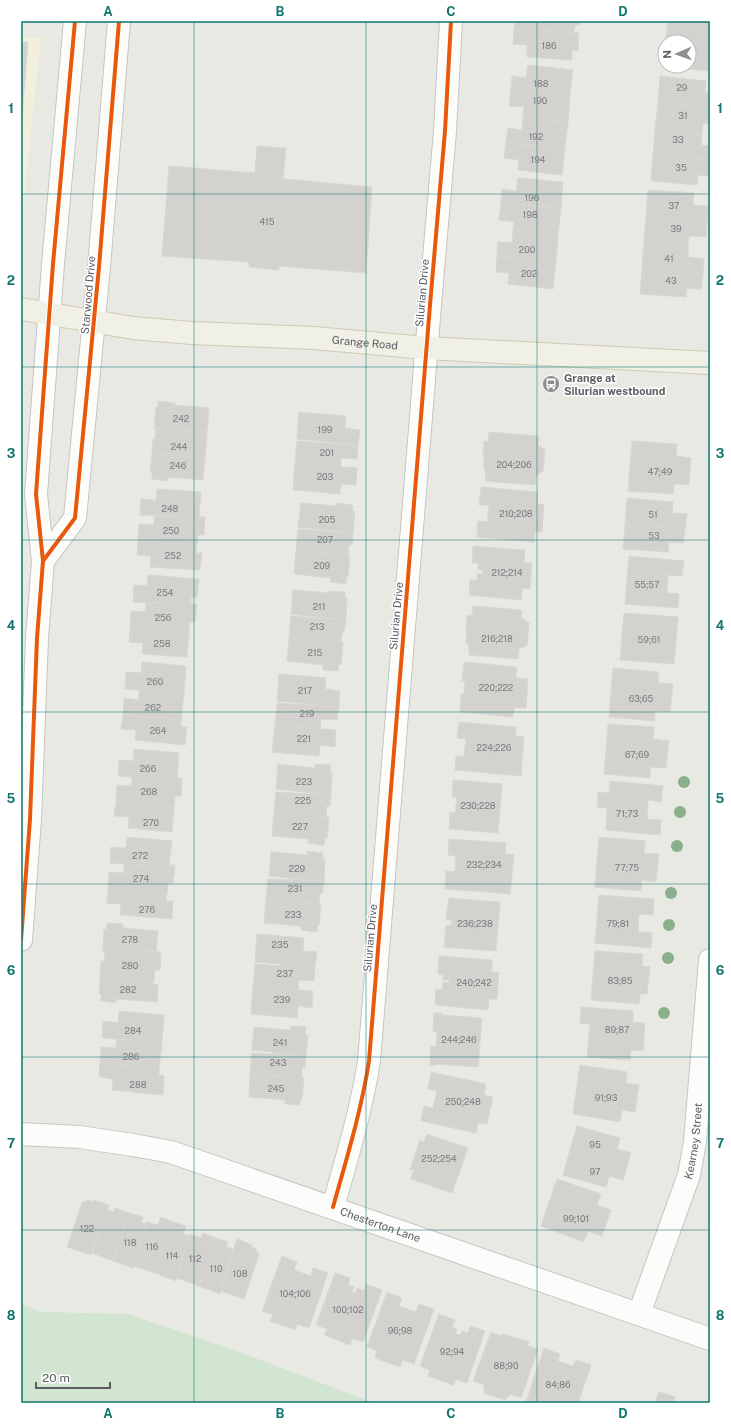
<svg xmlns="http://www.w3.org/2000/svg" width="731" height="1424" viewBox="0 0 731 1424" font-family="'Public Sans',sans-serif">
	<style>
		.commercial { fill: #f2f0dd }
		.green { fill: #d2e5d1 }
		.building { fill: #d3d2cf; stroke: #d8d7d4 }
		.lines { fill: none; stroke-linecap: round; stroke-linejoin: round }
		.minor-casing { stroke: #c5c5c5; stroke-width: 24 }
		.major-casing { stroke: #cfcab4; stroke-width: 24 }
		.minor { stroke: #fcfcfb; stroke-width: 22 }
		.major { stroke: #f1f0e7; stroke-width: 22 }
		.cycleway-casing { stroke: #fff; stroke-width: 6 }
		.cycleway { stroke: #e8590c; stroke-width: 4 }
		.tree { fill: #89af8b }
		.grid { fill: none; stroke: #0f766e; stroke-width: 1; stroke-opacity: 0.55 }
		.labels { text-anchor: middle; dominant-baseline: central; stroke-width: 3; stroke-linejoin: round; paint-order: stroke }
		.number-label { font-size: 9px; fill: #797b7d }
		.street-label { font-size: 11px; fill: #5a5d61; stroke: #fff }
		.poi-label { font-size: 11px; font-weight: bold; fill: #5a5d61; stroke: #fff; text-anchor: start }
		.neatline { fill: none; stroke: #0f766e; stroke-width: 1.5 }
		.grid-label { font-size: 13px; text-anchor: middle; font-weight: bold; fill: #0f766e }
	</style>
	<rect width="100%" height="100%" fill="#e9e9e4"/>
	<!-- commercial -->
	<path class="commercial" d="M 21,37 L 41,38 L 21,224 Z"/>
	<!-- green -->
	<path class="green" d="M 21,1304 L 42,1312 L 129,1314 L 242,1353 L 374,1403 L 21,1403 Z"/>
	<!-- building -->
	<path class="building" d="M 515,21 L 580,21 L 580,25 L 575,25 L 574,33 L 514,29 Z
		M 668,21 L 710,21 L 710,44 L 666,40 Z
		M 514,29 L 579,33 L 578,51 L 572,50 L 572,60 L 527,57 L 527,45 L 513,44 Z
		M 666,40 L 687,42 L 666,42 Z
		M 21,42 L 28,42 L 22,117 L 21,117 Z
		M 689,42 L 710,44 L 710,71 L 664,67 L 665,51 L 665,66 L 689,66 Z
		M 528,65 L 573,70 L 570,94 L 511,88 L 512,76 L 526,78 Z
		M 660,76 L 706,81 L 705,93 L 710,93 L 710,107 L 658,103 Z
		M 511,88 L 570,94 L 568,122 L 523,118 L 524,107 L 509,106 Z
		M 658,103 L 710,107 L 710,124 L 703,123 L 702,133 L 655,129 Z
		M 523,118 L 568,122 L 565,148 L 506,143 L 508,128 L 522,130 Z
		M 655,129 L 702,133 L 701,145 L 710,146 L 710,160 L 653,155 Z
		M 506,143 L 565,148 L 562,175 L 518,170 L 519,160 L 504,158 Z
		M 257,146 L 286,148 L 283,179 L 372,187 L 366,273 L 279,266 L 279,270 L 249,267 L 249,262 L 162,256 L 169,166 L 255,173 Z
		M 653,155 L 710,160 L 710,176 L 698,175 L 697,185 L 651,181 Z
		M 518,178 L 563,182 L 561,208 L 501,203 L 502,189 L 516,191 Z
		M 648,190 L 694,193 L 693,205 L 708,206 L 707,221 L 646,216 Z
		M 501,203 L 561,208 L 558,236 L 513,231 L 514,222 L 499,220 Z
		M 646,216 L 707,221 L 706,237 L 689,236 L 688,245 L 644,242 Z
		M 513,231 L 558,236 L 556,262 L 497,256 L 498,242 L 512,243 Z
		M 644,242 L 688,245 L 688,257 L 704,259 L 703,273 L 642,268 Z
		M 497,256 L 556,262 L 553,289 L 508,284 L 509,273 L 496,272 Z
		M 642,268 L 703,273 L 701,289 L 687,288 L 686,297 L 640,294 Z
		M 158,401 L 175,403 L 175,405 L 209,408 L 207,432 L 154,429 L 156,407 L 158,407 Z
		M 299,412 L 346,416 L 345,428 L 360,430 L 358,445 L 297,439 Z
		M 156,429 L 207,432 L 205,458 L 152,454 L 153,439 L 155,439 Z
		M 489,432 L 539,436 L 538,445 L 545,450 L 543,471 L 536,476 L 535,485 L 485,481 L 486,470 L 484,470 L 484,457 L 483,457 L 484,441 L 488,442 Z
		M 297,441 L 358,445 L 357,459 L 341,458 L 341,467 L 295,463 Z
		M 632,441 L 677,444 L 676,456 L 691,458 L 689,485 L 674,484 L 673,494 L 628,491 Z
		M 152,454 L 205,458 L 203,480 L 168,477 L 168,481 L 152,479 L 152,472 L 150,472 Z
		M 295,463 L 357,468 L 356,485 L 341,484 L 340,494 L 293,490 Z
		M 481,487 L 538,492 L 537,504 L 544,504 L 542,532 L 535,531 L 534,542 L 477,537 L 478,521 L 487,522 L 489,505 L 479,505 Z
		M 157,489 L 201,492 L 199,517 L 140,515 L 141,499 L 156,500 Z
		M 627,498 L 673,502 L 672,513 L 687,514 L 685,529 L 625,524 Z
		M 301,503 L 337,506 L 336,503 L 353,505 L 352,511 L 355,511 L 353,533 L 298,527 Z
		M 154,516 L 205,517 L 204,535 L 198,535 L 197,545 L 138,541 L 139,524 L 154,525 Z
		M 625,524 L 685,529 L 683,543 L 669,542 L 668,552 L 623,549 Z
		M 298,529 L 353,533 L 352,545 L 349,545 L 348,555 L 296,551 Z
		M 138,541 L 197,545 L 196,553 L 202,553 L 200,570 L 150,567 L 151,556 L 137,555 Z
		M 473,546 L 525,550 L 524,562 L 532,563 L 530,589 L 522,588 L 521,600 L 469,595 L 470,580 L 477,580 L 477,573 L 483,574 L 483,570 L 478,570 L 478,563 L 472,563 Z
		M 296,551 L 350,555 L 348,577 L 346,577 L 346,584 L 330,582 L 331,578 L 294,574 Z
		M 629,556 L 684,561 L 682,576 L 668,575 L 667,593 L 679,594 L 678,608 L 625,604 Z
		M 148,575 L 199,579 L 197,598 L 191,597 L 191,604 L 133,602 L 134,585 L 147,586 Z
		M 293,590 L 329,593 L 329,591 L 345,592 L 345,598 L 347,598 L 346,620 L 291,614 Z
		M 146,603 L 197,604 L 195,622 L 189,622 L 189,633 L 130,628 L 131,611 L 145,612 Z
		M 473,606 L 522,610 L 521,618 L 529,623 L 527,645 L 519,649 L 518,659 L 469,655 L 469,645 L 466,644 L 467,632 L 466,632 L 467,615 L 472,616 Z
		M 624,613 L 678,617 L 674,664 L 620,660 Z
		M 291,616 L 346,620 L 344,633 L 342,632 L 341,642 L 289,638 Z
		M 130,628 L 189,633 L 187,657 L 142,654 L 143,643 L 129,642 Z
		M 289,638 L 343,642 L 341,665 L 339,664 L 338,671 L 323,670 L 323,665 L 287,661 Z
		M 142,662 L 186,666 L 184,693 L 125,689 L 126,672 L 141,673 Z
		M 464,662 L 517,667 L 516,678 L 528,679 L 526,708 L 514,707 L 513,717 L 460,712 L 461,694 L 464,694 L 465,681 L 462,681 Z
		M 613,668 L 659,672 L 658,683 L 673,684 L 670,712 L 655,711 L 655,721 L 609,717 Z
		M 279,674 L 326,678 L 325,689 L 340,691 L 339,707 L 277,701 Z
		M 139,690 L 184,693 L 181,720 L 123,715 L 124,698 L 139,700 Z
		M 277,703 L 339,707 L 337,720 L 321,719 L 320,729 L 275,725 Z
		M 123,715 L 181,720 L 181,726 L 187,727 L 185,745 L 135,740 L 136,730 L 121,729 Z
		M 459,722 L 516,727 L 515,736 L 524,737 L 521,776 L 455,770 L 456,756 L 464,756 L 466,739 L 457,738 Z
		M 608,724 L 654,727 L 653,739 L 669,741 L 666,768 L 650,767 L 650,778 L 604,774 Z
		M 275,725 L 336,730 L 335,747 L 320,745 L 319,756 L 272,752 Z
		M 134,749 L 179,753 L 177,778 L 182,779 L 182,781 L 118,776 L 119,760 L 133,761 Z
		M 278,764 L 315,768 L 315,764 L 331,765 L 330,773 L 332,773 L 331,795 L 276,789 Z
		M 132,777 L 182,781 L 181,796 L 175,796 L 174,807 L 116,802 L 117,785 L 131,786 Z
		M 453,780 L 502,784 L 498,833 L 449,829 L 450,812 L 455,813 L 457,797 L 452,797 Z
		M 610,781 L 663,786 L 661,802 L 648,800 L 647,819 L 661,820 L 660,835 L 606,830 L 607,808 L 597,807 L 598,792 L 609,793 Z
		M 276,792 L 331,795 L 330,806 L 327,806 L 326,817 L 274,812 Z
		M 116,802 L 174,807 L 172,832 L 128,828 L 129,817 L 114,816 Z
		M 274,812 L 329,817 L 327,838 L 325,838 L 324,845 L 308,843 L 308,839 L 272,836 Z
		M 127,837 L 172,841 L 169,865 L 175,865 L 175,867 L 110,863 L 111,847 L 126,848 Z
		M 599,837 L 645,841 L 644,853 L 659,854 L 656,882 L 642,880 L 641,891 L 595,887 Z
		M 449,839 L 506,843 L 505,854 L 514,855 L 510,894 L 445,889 L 446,871 L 455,872 L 456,856 L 448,855 Z
		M 307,851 L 323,853 L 323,859 L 325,859 L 324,882 L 269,876 L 271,852 L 307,855 Z
		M 124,864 L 175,867 L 173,883 L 168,883 L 167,894 L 108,889 L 109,872 L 124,873 Z
		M 268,879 L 289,880 L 290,879 L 324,882 L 322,894 L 320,893 L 319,904 L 266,899 Z
		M 108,889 L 167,894 L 166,901 L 173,901 L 172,919 L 120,915 L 121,904 L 107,903 Z
		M 599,895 L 654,899 L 653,915 L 639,914 L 638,932 L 652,933 L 651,948 L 595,943 Z
		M 449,898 L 500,902 L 496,951 L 444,947 L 446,925 L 451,925 L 452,920 L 446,920 Z
		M 266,899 L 321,904 L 319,925 L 317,926 L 317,932 L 301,930 L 301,926 L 264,923 Z
		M 107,923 L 123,924 L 123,928 L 158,931 L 156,952 L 103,947 L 104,929 L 106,930 Z
		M 257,934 L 304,938 L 303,951 L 317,952 L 315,967 L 255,962 Z
		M 103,947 L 161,952 L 160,970 L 155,970 L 154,980 L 100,975 L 101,961 L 104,961 L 105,951 L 102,951 Z
		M 595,951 L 643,954 L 642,966 L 650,967 L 647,994 L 640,994 L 639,1004 L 591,1000 Z
		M 439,956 L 492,960 L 492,972 L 499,973 L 497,999 L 489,999 L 488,1010 L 435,1005 L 436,989 L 442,990 L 443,982 L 449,983 L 449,980 L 443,980 L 443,975 L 438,974 Z
		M 255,964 L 281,966 L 281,964 L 315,967 L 314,981 L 299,980 L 298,990 L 253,986 Z
		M 100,975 L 154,980 L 153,984 L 158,985 L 157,1002 L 116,999 L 116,1003 L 101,1001 L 101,994 L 99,994 Z
		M 253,986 L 313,991 L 312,1008 L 298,1006 L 297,1018 L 251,1014 Z
		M 581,1007 L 633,1011 L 633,1022 L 645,1023 L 643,1051 L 631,1050 L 630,1060 L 587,1057 L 590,1024 L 580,1023 Z
		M 119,1011 L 164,1015 L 162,1043 L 102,1038 L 103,1021 L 118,1023 Z
		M 434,1013 L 442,1013 L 442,1015 L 482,1018 L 478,1067 L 438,1064 L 437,1065 L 430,1065 L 431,1046 L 436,1047 L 437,1032 L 433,1031 Z
		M 291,1026 L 306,1027 L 305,1035 L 308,1035 L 306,1056 L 273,1053 L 273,1052 L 252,1050 L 254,1027 L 291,1030 Z
		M 116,1039 L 162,1043 L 159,1068 L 100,1063 L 101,1047 L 116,1048 Z
		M 252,1053 L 306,1056 L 305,1068 L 302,1067 L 302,1078 L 250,1074 Z
		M 100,1063 L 159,1068 L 159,1075 L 164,1076 L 163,1095 L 112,1090 L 113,1079 L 99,1077 Z
		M 580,1065 L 627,1072 L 626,1083 L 639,1085 L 635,1112 L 622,1110 L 620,1122 L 573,1114 Z
		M 431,1072 L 486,1084 L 484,1095 L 493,1097 L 487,1124 L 478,1123 L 476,1133 L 421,1121 L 424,1106 L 433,1108 L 437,1091 L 428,1089 Z
		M 250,1074 L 304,1078 L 302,1099 L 300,1099 L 300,1105 L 285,1104 L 285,1100 L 249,1097 Z
		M 577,1126 L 620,1138 L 617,1149 L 631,1153 L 627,1167 L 570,1150 Z
		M 427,1134 L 468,1148 L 452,1193 L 411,1179 L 414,1170 L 410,1169 L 420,1140 L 424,1142 Z
		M 570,1150 L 627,1167 L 623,1180 L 609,1176 L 606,1187 L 563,1175 Z
		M 557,1179 L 601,1194 L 597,1205 L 611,1210 L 602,1236 L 588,1231 L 584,1242 L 541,1226 Z
		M 88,1200 L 94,1202 L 94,1200 L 109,1205 L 91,1255 L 67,1247 L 82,1203 Z
		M 115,1208 L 129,1213 L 113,1261 L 92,1253 L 108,1210 L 114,1212 Z
		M 129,1213 L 143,1217 L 141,1222 L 146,1224 L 133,1268 L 113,1261 Z
		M 161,1217 L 173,1222 L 155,1273 L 133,1266 L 147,1222 L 158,1225 Z
		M 173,1222 L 186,1226 L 183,1234 L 189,1236 L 176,1281 L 155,1273 Z
		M 203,1233 L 215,1238 L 199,1286 L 177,1278 L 189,1234 L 201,1238 Z
		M 215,1238 L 228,1242 L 226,1247 L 233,1249 L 220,1294 L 199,1286 Z
		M 237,1239 L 252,1245 L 251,1247 L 256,1249 L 259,1255 L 244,1299 L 221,1291 Z
		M 282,1256 L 297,1262 L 294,1270 L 311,1276 L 313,1268 L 328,1273 L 309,1328 L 297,1324 L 295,1330 L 270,1321 L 273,1315 L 262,1311 Z
		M 335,1273 L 350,1278 L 348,1285 L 354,1287 L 352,1292 L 355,1294 L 357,1288 L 364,1291 L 366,1284 L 382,1290 L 363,1342 L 352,1338 L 350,1345 L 324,1335 L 327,1329 L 316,1325 Z
		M 387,1292 L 402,1298 L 399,1306 L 416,1312 L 419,1304 L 434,1309 L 414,1364 L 403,1360 L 400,1367 L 375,1358 L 377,1351 L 367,1347 Z
		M 439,1314 L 455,1320 L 452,1327 L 457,1329 L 455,1334 L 461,1335 L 462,1331 L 468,1333 L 470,1326 L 485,1331 L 467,1383 L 456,1379 L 453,1385 L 428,1376 L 430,1370 L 420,1366 Z
		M 491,1332 L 501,1336 L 503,1334 L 529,1342 L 528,1346 L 538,1349 L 521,1398 L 510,1394 L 505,1400 L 484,1393 L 484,1385 L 473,1381 Z
		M 544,1348 L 560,1354 L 558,1361 L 573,1366 L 576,1360 L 591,1365 L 578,1403 L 526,1402 Z
		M 659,1392 L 675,1397 L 673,1403 L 655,1403 Z"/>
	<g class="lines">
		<!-- minor casing -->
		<g class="minor-casing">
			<g id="minor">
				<path d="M 43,561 L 75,518 L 99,267 L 119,21"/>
				<path d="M 21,940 L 30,819 L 37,638 L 43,561 L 36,494 L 53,264 L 75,21"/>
				<path id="s1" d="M 21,1134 L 79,1137 L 133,1145 L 171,1152 L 710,1339"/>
				<path d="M 333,1207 C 347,1157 361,1112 369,1061 L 430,305 L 445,131 L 451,21"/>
				<path id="s2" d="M 639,1314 L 689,1175 L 695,1142 L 710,960"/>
			</g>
		</g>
		<!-- major casing -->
		<g class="major-casing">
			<g id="major">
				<path id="s3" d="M 21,309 L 133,328 L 192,333 L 314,338 L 426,348 L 710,363"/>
			</g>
		</g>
		<!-- minor -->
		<use href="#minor" class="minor"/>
		<!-- major -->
		<use href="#major" class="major"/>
		<!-- cycleway casing -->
		<g class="cycleway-casing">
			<path id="cycleway" d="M 43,561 L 75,518 L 99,267 L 119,21
				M 21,940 L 30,819 L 37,638 L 43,561 L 36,494 L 53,264 L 75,21
				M 333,1207 C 347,1157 361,1112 369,1061 L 430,305 L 445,131 L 451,21"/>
		</g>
		<!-- cycleway -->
		<use href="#cycleway" class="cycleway"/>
	</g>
	<!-- trees -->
	<g class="tree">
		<circle cx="684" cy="782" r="6"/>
		<circle cx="680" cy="812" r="6"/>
		<circle cx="677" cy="846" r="6"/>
		<circle cx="671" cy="893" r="6"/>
		<circle cx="669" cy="925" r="6"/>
		<circle cx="668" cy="958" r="6"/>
		<circle cx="664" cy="1013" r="6"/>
	</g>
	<!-- grid -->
	<path class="grid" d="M 194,21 L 194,1403M 366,21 L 366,1403M 537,21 L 537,1403M 21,194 L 710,194M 21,367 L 710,367M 21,540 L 710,540M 21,712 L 710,712M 21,884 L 710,884M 21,1057 L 710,1057M 21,1230 L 710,1230"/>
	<!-- icons -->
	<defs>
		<g id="bus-disc" transform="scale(0.9)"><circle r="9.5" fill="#8c8e8f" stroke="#fff"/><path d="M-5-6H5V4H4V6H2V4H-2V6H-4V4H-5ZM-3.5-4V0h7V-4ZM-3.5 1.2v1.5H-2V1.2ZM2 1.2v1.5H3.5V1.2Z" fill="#fff"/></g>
	</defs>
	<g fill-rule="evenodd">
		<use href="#bus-disc" x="551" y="384"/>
	</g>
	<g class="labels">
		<!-- number labels -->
		<g class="number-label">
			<text x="549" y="45">186</text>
			<text x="541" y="83">188</text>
			<text x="682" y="87">29</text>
			<text x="540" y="100">190</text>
			<text x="683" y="115">31</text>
			<text x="536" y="136">192</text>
			<text x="678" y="139">33</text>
			<text x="538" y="159">194</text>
			<text x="681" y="167">35</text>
			<text x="532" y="197">196</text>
			<text x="674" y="205">37</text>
			<text x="530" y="214">198</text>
			<text x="267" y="221">415</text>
			<text x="676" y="228">39</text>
			<text x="527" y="249">200</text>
			<text x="669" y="258">41</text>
			<text x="529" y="273">202</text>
			<text x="671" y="280">43</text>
			<text x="181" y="418">242</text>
			<text x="325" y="429">199</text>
			<text x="179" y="446">244</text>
			<text x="327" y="452">201</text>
			<text x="514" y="464">204;206</text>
			<text x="178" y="465">246</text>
			<text x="660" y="471">47;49</text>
			<text x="325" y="476">203</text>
			<text x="170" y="508">248</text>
			<text x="516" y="513">210;208</text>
			<text x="653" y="514">51</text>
			<text x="327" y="519">205</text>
			<text x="171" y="530">250</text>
			<text x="654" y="535">53</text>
			<text x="325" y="539">207</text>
			<text x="173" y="555">252</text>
			<text x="322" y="565">209</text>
			<text x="507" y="572">212;214</text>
			<text x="647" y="584">55;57</text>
			<text x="165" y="592">254</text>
			<text x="319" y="606">211</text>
			<text x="163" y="617">256</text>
			<text x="317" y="626">213</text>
			<text x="497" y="638">216;218</text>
			<text x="649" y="639">59;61</text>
			<text x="162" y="643">258</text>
			<text x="315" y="652">215</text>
			<text x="155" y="681">260</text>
			<text x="496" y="687">220;222</text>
			<text x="305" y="690">217</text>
			<text x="641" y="698">63;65</text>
			<text x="153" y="707">262</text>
			<text x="307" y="713">219</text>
			<text x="158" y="730">264</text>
			<text x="304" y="738">221</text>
			<text x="494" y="747">224;226</text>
			<text x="637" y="754">67;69</text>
			<text x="148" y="768">266</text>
			<text x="304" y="781">223</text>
			<text x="149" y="791">268</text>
			<text x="303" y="800">225</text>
			<text x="478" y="805">230;228</text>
			<text x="627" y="813">71;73</text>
			<text x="151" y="822">270</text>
			<text x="300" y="826">227</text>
			<text x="140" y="855">272</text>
			<text x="484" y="864">232;234</text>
			<text x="627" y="867">77;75</text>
			<text x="297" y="868">229</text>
			<text x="141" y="878">274</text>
			<text x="295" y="888">231</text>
			<text x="147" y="909">276</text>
			<text x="293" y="914">233</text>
			<text x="475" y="923">236;238</text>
			<text x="618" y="923">79;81</text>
			<text x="130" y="939">278</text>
			<text x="280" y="944">235</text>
			<text x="130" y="965">280</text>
			<text x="285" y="973">237</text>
			<text x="620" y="980">83;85</text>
			<text x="474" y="982">240;242</text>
			<text x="128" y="989">282</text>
			<text x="282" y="999">239</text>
			<text x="617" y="1029">89;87</text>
			<text x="133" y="1030">284</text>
			<text x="459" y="1039">244;246</text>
			<text x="280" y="1042">241</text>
			<text x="131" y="1056">286</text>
			<text x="278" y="1062">243</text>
			<text x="138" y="1084">288</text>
			<text x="276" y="1088">245</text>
			<text x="606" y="1097">91;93</text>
			<text x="463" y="1101">250;248</text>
			<text x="595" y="1144">95</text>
			<text x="439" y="1158">252;254</text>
			<text x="595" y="1171">97</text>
			<text x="576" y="1218">99;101</text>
			<text x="87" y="1228">122</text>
			<text x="130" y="1242">118</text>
			<text x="152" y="1246">116</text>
			<text x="172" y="1255">114</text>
			<text x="195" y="1258">112</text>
			<text x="216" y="1268">110</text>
			<text x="240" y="1273">108</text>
			<text x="295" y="1293">104;106</text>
			<text x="348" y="1309">100;102</text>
			<text x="400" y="1330">96;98</text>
			<text x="452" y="1351">92;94</text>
			<text x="506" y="1365">88;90</text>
			<text x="558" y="1384">84;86</text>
		</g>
		<!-- street labels -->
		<g class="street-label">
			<text transform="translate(422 293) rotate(-85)">Silurian Drive</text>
			<text transform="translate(88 295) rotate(-85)">Starwood Drive</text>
			<text stroke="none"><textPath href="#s3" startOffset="346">Grange Road</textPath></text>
			<text transform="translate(396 616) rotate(-85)">Silurian Drive</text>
			<text transform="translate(370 938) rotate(-85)">Silurian Drive</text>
			<text stroke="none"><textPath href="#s2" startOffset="182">Kearney Street</textPath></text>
			<text stroke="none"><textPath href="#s1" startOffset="373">Chesterton Lane</textPath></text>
		</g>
		<!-- poi labels -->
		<g class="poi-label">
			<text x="564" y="378">Grange at<tspan x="564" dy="13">Silurian westbound</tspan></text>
		</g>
	</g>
	<!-- border -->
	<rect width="731" height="1424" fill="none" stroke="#ffffff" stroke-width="44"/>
	<!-- north arrow -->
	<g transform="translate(677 54) rotate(268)"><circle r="19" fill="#ffffff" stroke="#bdbec0"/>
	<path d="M0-3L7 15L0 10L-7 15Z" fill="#8c8e8f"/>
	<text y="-6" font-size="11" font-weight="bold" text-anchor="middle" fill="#5a5d61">N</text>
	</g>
	<!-- scale -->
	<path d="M36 1382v6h74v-6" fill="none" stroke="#5a5d61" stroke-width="2"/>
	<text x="42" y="1382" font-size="12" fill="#5a5d61" stroke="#ffffff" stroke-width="3" paint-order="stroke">20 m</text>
	<rect x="22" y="22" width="687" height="1380" class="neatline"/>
	<g class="grid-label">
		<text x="108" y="16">A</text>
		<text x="280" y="16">B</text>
		<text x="451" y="16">C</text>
		<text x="623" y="16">D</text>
		<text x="11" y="113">1</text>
		<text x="720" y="113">1</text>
		<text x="11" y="285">2</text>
		<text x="720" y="285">2</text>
		<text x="11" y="458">3</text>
		<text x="720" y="458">3</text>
		<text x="11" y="630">4</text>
		<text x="720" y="630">4</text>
		<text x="11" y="803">5</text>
		<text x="720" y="803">5</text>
		<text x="11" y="975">6</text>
		<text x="720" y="975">6</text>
		<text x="11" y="1148">7</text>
		<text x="720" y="1148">7</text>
		<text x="11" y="1320">8</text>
		<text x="720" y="1320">8</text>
		<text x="108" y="1418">A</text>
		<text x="280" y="1418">B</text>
		<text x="451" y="1418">C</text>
		<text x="623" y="1418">D</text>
	</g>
</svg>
